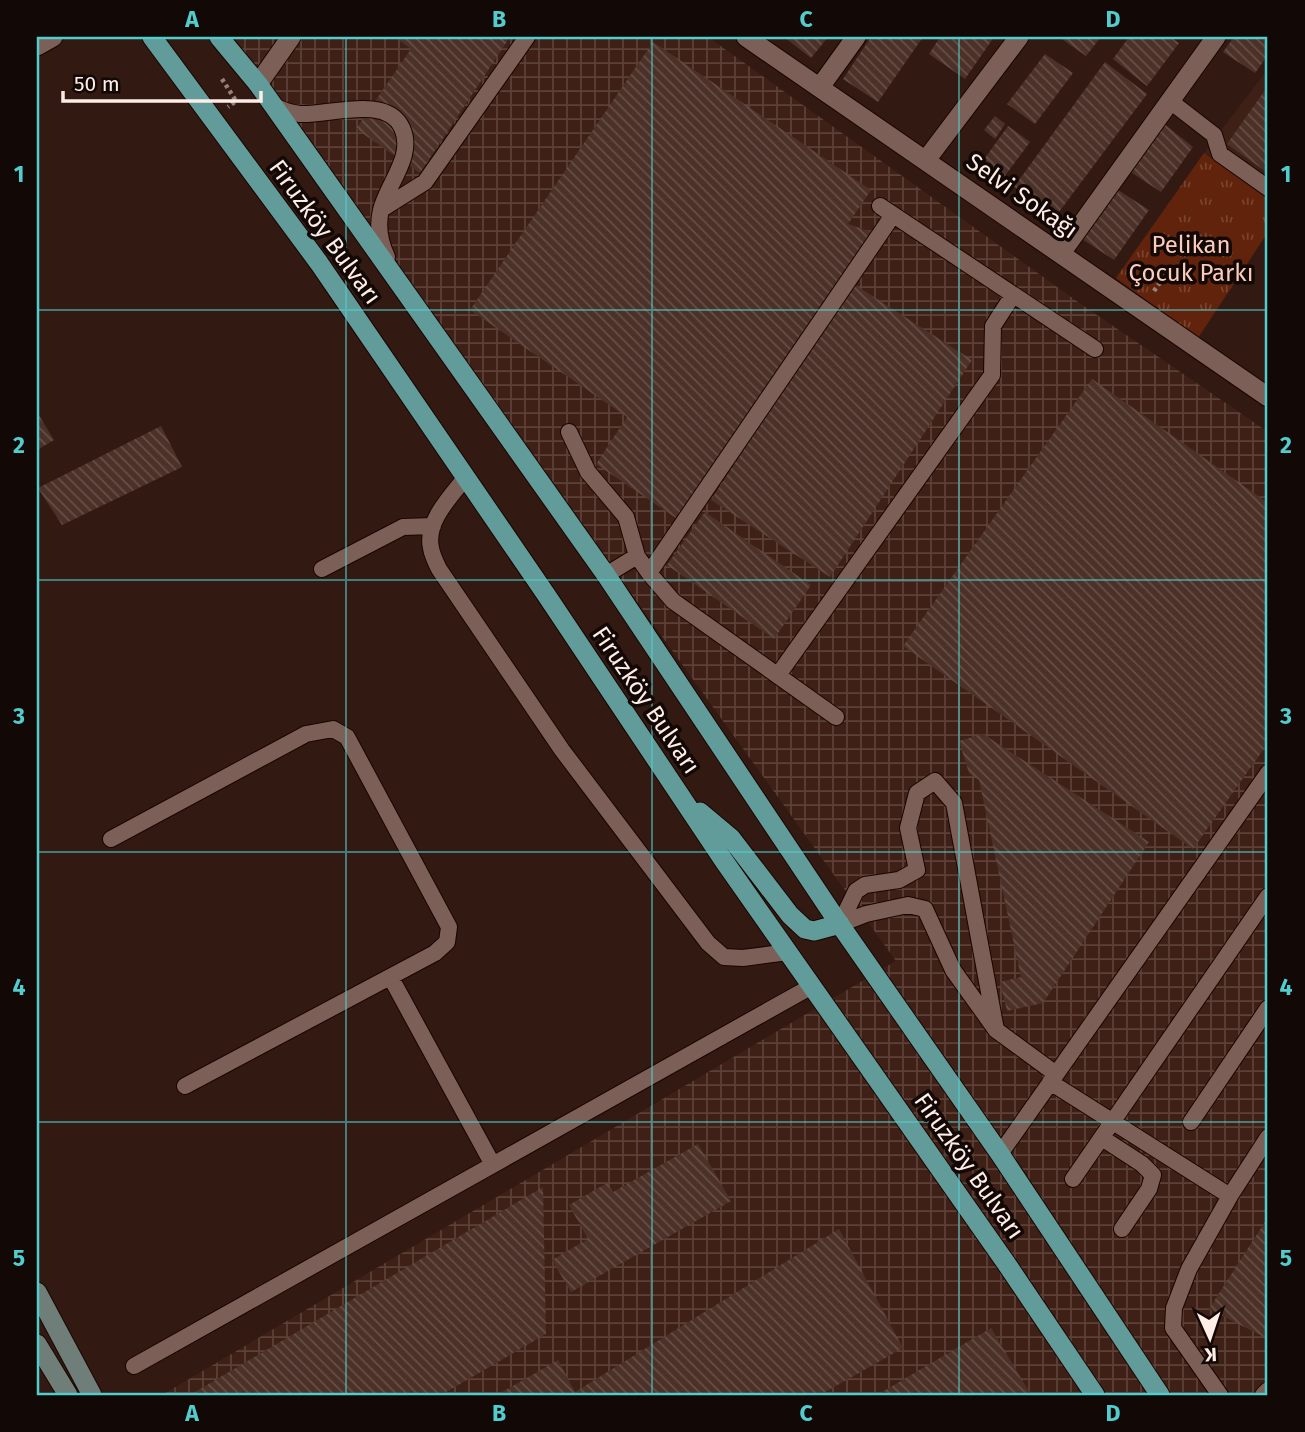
<svg xmlns="http://www.w3.org/2000/svg" width="1305" height="1432" viewBox="0 0 1305 1432" font-family="'Fira Sans',sans-serif">
	<style>
		.built { fill: #3f2016 }
		.industrial { fill: url(#industrial-grid) }
		.park { fill: url(#park-tufts) }
		.building { fill: url(#building-back-hatch) }
		.lines { fill: none; stroke-linecap: round; stroke-linejoin: round }
		.service-casing { stroke: #190501; stroke-width: 18 }
		.minor-casing { stroke: #190501; stroke-width: 21 }
		.tertiary-casing { stroke: #190501; stroke-width: 21 }
		.secondary-casing { stroke: #190501; stroke-width: 21 }
		.primary-casing { stroke: #190501; stroke-width: 21 }
		.path { stroke: #97827b; stroke-width: 4.5; stroke-dasharray: 3.5 3.5; stroke-linecap: butt }
		.service { stroke: #7c5f56; stroke-width: 16 }
		.minor { stroke: #7c5f56; stroke-width: 19 }
		.tertiary { stroke: #7c5f56; stroke-width: 19 }
		.secondary { stroke: #6f7e78; stroke-width: 19 }
		.primary { stroke: #629c9a; stroke-width: 19 }
		.grid { fill: none; stroke: #52cdcf; stroke-width: 2; stroke-opacity: 0.55 }
		.labels { text-anchor: middle; dominant-baseline: central; stroke-width: 7; stroke-linejoin: round; paint-order: stroke }
		.street-label { font-size: 24px; fill: #ffede7; stroke: #120805 }
		.park-label { font-size: 24px; fill: #fbcbbb; stroke: #120805 }
		.neatline { fill: none; stroke: #52cdcf; stroke-width: 2.5 }
		.grid-label { font-size: 23px; text-anchor: middle; font-weight: bold; fill: #52cdcf }
	</style>
	<defs>
		<pattern id="industrial-grid" width="8" height="8" patternUnits="userSpaceOnUse" patternTransform="scale(1.75)"><rect width="8" height="8" fill="#3f2016"/><path d="M0 4h8M4 0v8" fill="none" stroke="#5c4138"/></pattern>
		<pattern id="park-tufts" width="24" height="20" patternUnits="userSpaceOnUse" patternTransform="scale(1.75)"><rect width="24" height="20" fill="#61230b"/><path d="M3 7l-1-3M5 7V3M7 7l1-3M15 17l-1-3M17 17v-4M19 17l1-3" fill="none" stroke="#79432f"/></pattern>
		<pattern id="building-back-hatch" width="6" height="6" patternUnits="userSpaceOnUse" patternTransform="scale(1.75)"><rect width="6" height="6" fill="#4b3128"/><path d="M-1 5l2 2M0 0l6 6M5-1l2 2" fill="none" stroke="#664f47"/></pattern>
	</defs>
	<rect width="100%" height="100%" fill="#321a12"/>
	<!-- built -->
	<path class="built" d="M 1268,69 L 1268,198 L 1204,153 Z"/>
	<!-- industrial -->
	<path class="industrial" d="M 230,37 L 708,37 L 1078,302 L 1268,432 L 1268,1395 L 162,1395 L 896,961 Z"/>
	<!-- park -->
	<path class="park" d="M 1204,153 L 1268,199 L 1268,232 L 1198,338 L 1116,278 Z"/>
	<!-- building -->
	<path class="building" d="M 395,37 L 510,37 L 420,173 L 356,129 L 411,49 Z
		M 784,37 L 828,37 L 811,58 Z
		M 871,37 L 923,37 L 878,102 L 843,79 Z
		M 940,37 L 994,37 L 965,79 L 929,54 Z
		M 1059,37 L 1101,37 L 1086,56 Z
		M 1129,37 L 1170,37 L 1179,43 L 1147,86 L 1113,59 Z
		M 1234,37 L 1268,37 L 1268,55 L 1255,73 L 1223,52 Z
		M 653,42 L 871,190 L 848,224 L 871,232 L 676,518 L 596,464 L 627,417 L 470,310 Z
		M 1045,54 L 1073,73 L 1035,124 L 1007,104 Z
		M 1105,62 L 1147,94 L 1056,216 L 1014,187 Z
		M 1268,86 L 1268,173 L 1227,144 Z
		M 995,116 L 1005,124 L 995,139 L 984,130 Z
		M 1163,123 L 1193,147 L 1161,192 L 1129,171 Z
		M 1008,126 L 1030,142 L 999,184 L 977,169 Z
		M 1115,188 L 1149,210 L 1114,260 L 1079,237 Z
		M 852,283 L 972,360 L 830,577 L 711,500 Z
		M 1092,379 L 1268,503 L 1268,743 L 1193,849 L 903,646 Z
		M 37,412 L 54,440 L 37,450 Z
		M 161,426 L 182,467 L 62,525 L 38,488 Z
		M 705,512 L 811,585 L 774,639 L 667,565 Z
		M 983,734 L 1149,842 L 1043,1003 L 1007,1011 L 1000,982 L 1021,977 L 979,780 L 969,773 L 959,741 Z
		M 698,1144 L 731,1201 L 571,1292 L 552,1260 L 588,1239 L 569,1205 L 607,1183 L 613,1192 Z
		M 543,1187 L 546,1334 L 441,1395 L 190,1395 Z
		M 1268,1217 L 1268,1339 L 1209,1309 Z
		M 839,1229 L 903,1348 L 820,1395 L 497,1395 L 558,1360 L 575,1392 Z
		M 991,1328 L 1031,1395 L 877,1395 Z"/>
	<g class="lines">
		<!-- service casing -->
		<g class="service-casing">
			<path id="service" d="M 1170,101 L 1214,135 L 1220,154 L 1268,188
				M 274,106 C 282,110 291,113 300,114 C 327,116 387,94 402,128 C 415,156 387,184 381,210 C 377,226 380,242 387,257
				M 880,206 L 1095,349
				M 382,209 L 425,182 L 527,37
				M 569,432 L 588,472 L 626,517 L 637,556
				M 466,477 C 451,496 425,522 431,548 C 432,555 436,563 439,569 L 562,750 L 708,943 L 724,957 L 743,958 L 788,952
				M 322,569 L 403,527 L 433,526
				M 649,573 L 893,215
				M 606,575 L 637,556 L 649,573 L 673,601 L 836,717
				M 778,675 L 992,375 L 993,326 L 1013,295
				M 111,839 L 306,734 L 333,729 L 347,737 L 449,927 L 447,942 L 435,953 L 185,1086
				M 840,924 L 856,891 L 865,885 L 899,880 L 917,870 L 908,828 L 917,793 L 935,781 L 954,803 L 996,1030
				M 840,924 L 866,914 L 908,905 L 925,909 L 953,970 L 996,1030 L 1056,1074
				M 391,978 L 493,1165
				M 1050,1082 L 1230,1196
				M 1191,1122 L 1268,1008
				M 1102,1138 L 1142,1164 L 1153,1175 L 1149,1189 L 1122,1229
				M 1000,1154 L 1268,773
				M 1073,1179 L 1268,896
				M 134,1366 L 812,986
				M 1220,1395 L 1173,1328 L 1174,1308 L 1189,1269 L 1230,1196 L 1268,1137
				M 1263,1395 L 1268,1390"/>
		</g>
		<!-- minor casing -->
		<g class="minor-casing">
			<path id="minor" d="M 37,46 L 53,37
				M 258,84 L 291,37
				M 820,87 L 856,37
				M 926,160 L 1019,37
				M 1061,253 L 1216,37"/>
		</g>
		<!-- tertiary casing -->
		<g class="tertiary-casing">
			<path id="tertiary" d="M 746,37 L 1268,397"/>
		</g>
		<!-- secondary casing -->
		<g class="secondary-casing">
			<path id="secondary" d="M 37,1292 L 92,1395
				M 37,1344 L 68,1395"/>
		</g>
		<!-- primary casing -->
		<g class="primary-casing">
			<path id="primary" d="M 152,37 L 319,263 L 547,596 L 724,861 L 1006,1263 L 1095,1395
				M 219,37 L 258,84 L 606,575 L 836,919 L 1000,1154 L 1160,1395
				M 700,812 L 731,838 L 790,915 L 805,929 L 814,931 L 840,924"/>
		</g>
		<!-- path -->
		<path class="path" d="M 222,79 L 236,101 L 228,107
			M 1154,291 L 1170,268"/>
		<!-- service -->
		<use href="#service" class="service"/>
		<!-- minor -->
		<use href="#minor" class="minor"/>
		<!-- tertiary -->
		<use href="#tertiary" class="tertiary"/>
		<!-- secondary -->
		<use href="#secondary" class="secondary"/>
		<!-- primary -->
		<use href="#primary" class="primary"/>
	</g>
	<!-- grid -->
	<path class="grid" d="M 346,37 L 346,1395M 652,37 L 652,1395M 959,37 L 959,1395M 37,310 L 1268,310M 37,580 L 1268,580M 37,852 L 1268,852M 37,1122 L 1268,1122"/>
	<g class="labels">
		<!-- street labels -->
		<g class="street-label">
			<text transform="translate(1022 196) rotate(35)">Selvi Sokağı</text>
			<text transform="translate(325 232) rotate(54)">Firuzköy Bulvarı</text>
			<text transform="translate(646 700) rotate(56)">Firuzköy Bulvarı</text>
			<text transform="translate(969 1166) rotate(55)">Firuzköy Bulvarı</text>
		</g>
		<!-- park labels -->
		<g class="park-label">
			<text x="1191" y="245">Pelikan<tspan x="1191" dy="28">Çocuk Parkı</tspan></text>
		</g>
	</g>
	<!-- border -->
	<rect width="1305" height="1432" fill="none" stroke="#120805" stroke-width="77"/>
	<!-- north arrow -->
	<g transform="translate(1210 1338) rotate(177)" stroke="#120805" stroke-width="5" paint-order="stroke">
	<path d="M0-5L12 26L0 18L-12 26Z" fill="#ffede7"/>
	<text y="-10" font-size="19" font-weight="bold" text-anchor="middle" fill="#ffede7">K</text>
	</g>
	<!-- scale -->
	<path d="M63 91v10h198v-10" fill="none" stroke="#ffede7" stroke-width="3.5"/>
	<text x="74" y="91" font-size="21" fill="#ffede7" stroke="#120805" stroke-width="5" paint-order="stroke">50 m</text>
	<rect x="38" y="38" width="1228" height="1356" class="neatline"/>
	<g class="grid-label">
		<text x="192" y="27">A</text>
		<text x="499" y="27">B</text>
		<text x="806" y="27">C</text>
		<text x="1113" y="27">D</text>
		<text x="19" y="182">1</text>
		<text x="1286" y="182">1</text>
		<text x="19" y="453">2</text>
		<text x="1286" y="453">2</text>
		<text x="19" y="724">3</text>
		<text x="1286" y="724">3</text>
		<text x="19" y="995">4</text>
		<text x="1286" y="995">4</text>
		<text x="19" y="1266">5</text>
		<text x="1286" y="1266">5</text>
		<text x="192" y="1421">A</text>
		<text x="499" y="1421">B</text>
		<text x="806" y="1421">C</text>
		<text x="1113" y="1421">D</text>
	</g>
</svg>
